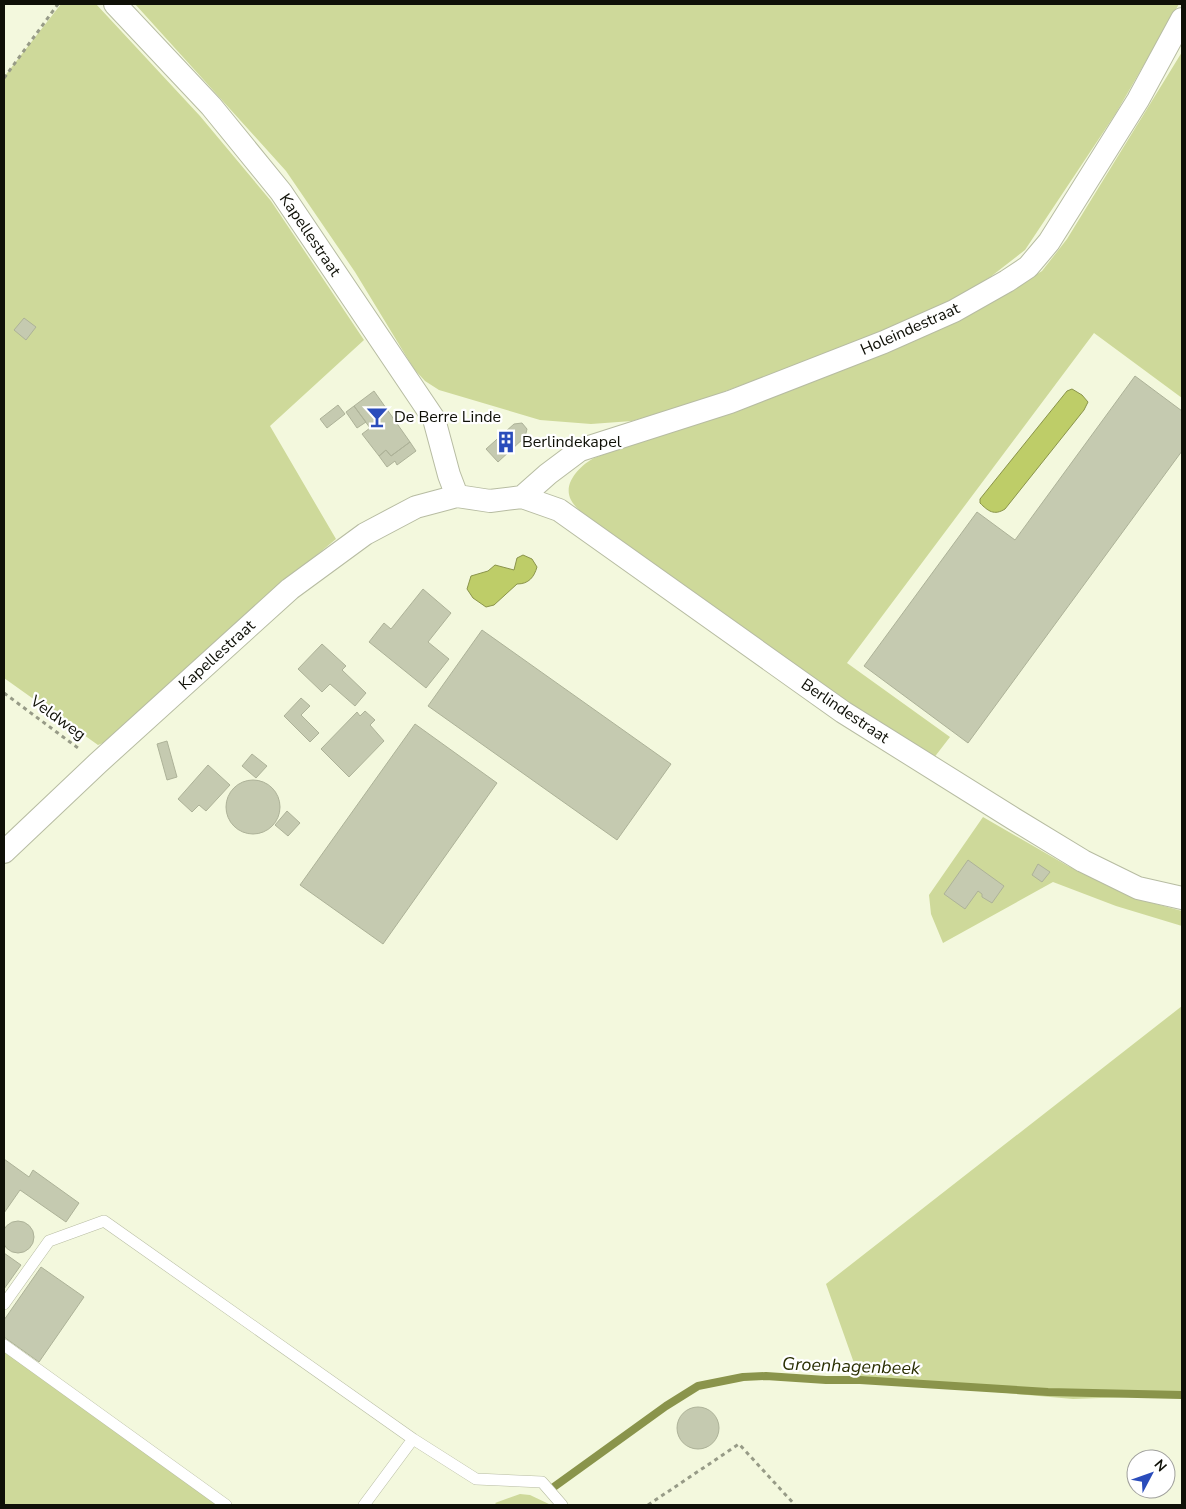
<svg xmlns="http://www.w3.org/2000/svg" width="1186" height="1509" viewBox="0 0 1186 1509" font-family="'Nunito Sans',sans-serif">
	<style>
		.green { fill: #ced99a }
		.water { fill: #becd68; stroke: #8a944b }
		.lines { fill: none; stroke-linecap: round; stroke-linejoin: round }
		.stream { stroke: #8a944b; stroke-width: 8 }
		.building { fill: #c5cab0; stroke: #adb298 }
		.lane-casing { stroke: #b7bca2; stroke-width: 12 }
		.street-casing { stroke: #b7bca2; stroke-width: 24 }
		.path { stroke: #979b87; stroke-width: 3; stroke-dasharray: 4 4; stroke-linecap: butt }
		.lane { stroke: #fff; stroke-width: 11 }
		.street { stroke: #fff; stroke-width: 22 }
		.labels { text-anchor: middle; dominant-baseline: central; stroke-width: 4.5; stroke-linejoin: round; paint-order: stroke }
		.street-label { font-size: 16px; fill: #0f1007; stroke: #fff }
		.poi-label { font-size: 16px; fill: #0f1007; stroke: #fff; text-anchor: start }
		.water-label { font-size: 18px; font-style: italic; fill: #2a2f03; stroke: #fff }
	</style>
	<rect width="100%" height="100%" fill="#f3f8dd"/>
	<!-- green -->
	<path class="green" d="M 61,4 L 96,4 L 200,116 L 271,201 L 364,340 L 270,426 L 336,539 L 271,593 L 108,741 L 98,745 L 4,678 L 4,77 Z
		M 135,4 L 1179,4 L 1116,113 L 1025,250 L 989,278 L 957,298 L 859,341 L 699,401 L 632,421 L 591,424 L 540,420 L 439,390 L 425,381 L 414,369 L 355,272 L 286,171 Z
		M 1182,52 L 1182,398 L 1094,333 L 847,663 L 950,737 L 933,759 L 846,704 L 594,523 C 586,516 576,509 571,500 C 562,483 581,465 594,458 L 809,381 L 1020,285 L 1042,271 L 1067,239 Z
		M 983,817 L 1068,866 L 1134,898 L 1182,911 L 1182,926 L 1116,906 L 1053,882 L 943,943 L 931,914 L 929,895 Z
		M 1182,1006 L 1182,1395 L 1073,1399 L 860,1380 L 826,1284 Z
		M 4,1351 L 217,1505 L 4,1505 Z
		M 520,1494 L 530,1495 L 551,1505 L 497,1505 L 495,1503 Z"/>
	<!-- water -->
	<path class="water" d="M 1072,389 L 1082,395 L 1088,402 L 1084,410 L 1005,509 C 994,516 988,511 980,503 L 980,499 L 1067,391 Z
		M 523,555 L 532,559 L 537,567 C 534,577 529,584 517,584 L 494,605 L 486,607 L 473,598 L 467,589 L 471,576 L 488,571 L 495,565 L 514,570 L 517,558 Z"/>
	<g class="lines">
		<!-- stream -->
		<path class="stream" d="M 551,1489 L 666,1406 L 698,1386 L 743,1377 L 766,1376 L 826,1380 L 860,1380 L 1048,1392 L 1182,1395"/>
	</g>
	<!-- building -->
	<path class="building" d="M 24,318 L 36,327 L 26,340 L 14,330 Z
		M 1135,376 L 1182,411 L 1182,451 L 968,743 L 864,666 L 977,512 L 1015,540 Z
		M 374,391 L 410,442 L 391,456 L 386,450 L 379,456 L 362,434 L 370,428 L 354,406 Z
		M 338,405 L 345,414 L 327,428 L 320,419 Z
		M 354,406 L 366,422 L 357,428 L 346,412 Z
		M 522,423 L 527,429 L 525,437 L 498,462 L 486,449 L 514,424 Z
		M 410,442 L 416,451 L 397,465 L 395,461 L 387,467 L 379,456 L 386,450 L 391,456 Z
		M 423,589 L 451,613 L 428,642 L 449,659 L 426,688 L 369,642 L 384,623 L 391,629 Z
		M 482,630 L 671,764 L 617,840 L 428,706 Z
		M 322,644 L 346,666 L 342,670 L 366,693 L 355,706 L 330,684 L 322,692 L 298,669 Z
		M 301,698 L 310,706 L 301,715 L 319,733 L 310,742 L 284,716 Z
		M 365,711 L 375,720 L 370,725 L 384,741 L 349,777 L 321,749 L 357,712 L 360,716 Z
		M 415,724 L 497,783 L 383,944 L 300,885 Z
		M 167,741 L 177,777 L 167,780 L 157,744 Z
		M 252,754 L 267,766 L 256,778 L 242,766 Z
		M 208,765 L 230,785 L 206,811 L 199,805 L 192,812 L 178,799 Z
		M226 807a27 27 0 1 1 54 0a27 27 0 1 1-54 0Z
		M 287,811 L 300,823 L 288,836 L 275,825 Z
		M 968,860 L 1004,886 L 992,903 L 982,897 L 982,894 L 978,891 L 965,909 L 944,894 Z
		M 1038,864 L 1050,872 L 1042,882 L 1032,875 Z
		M 4,1159 L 29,1177 L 33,1170 L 79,1203 L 66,1222 L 20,1190 L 4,1213 Z
		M2 1237a16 16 0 1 1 32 0a16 16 0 1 1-32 0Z
		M 4,1253 L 21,1265 L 4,1289 Z
		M 41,1267 L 84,1297 L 39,1362 L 4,1337 L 4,1320 Z
		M677 1428a21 21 0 1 1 42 0a21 21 0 1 1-42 0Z"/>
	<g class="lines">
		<!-- lane casing -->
		<g class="lane-casing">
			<path id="lane" d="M 4,1304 L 49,1241 L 104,1221 L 413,1439
				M 4,1345 L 226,1505
				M 364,1505 L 413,1439 L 476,1479 L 542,1482 L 562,1505"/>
		</g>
		<!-- street casing -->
		<g class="street-casing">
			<path id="street" d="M 115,4 L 211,106 L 281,192 L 434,419 L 449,475 L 457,496
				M 522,497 L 548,474 L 580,450 L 730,402 L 884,342 L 954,311 L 1007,281 L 1028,267 L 1049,242 L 1138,100 L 1182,19
				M 4,852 L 98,763 L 290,589 L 365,534 L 416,507 L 457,496 L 490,501 L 522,497 L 559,510 L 843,712 L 1014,819 L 1083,861 L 1138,888 L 1182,898"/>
		</g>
		<!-- path -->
		<path class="path" d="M 4,78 L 58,4
			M 4,693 L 78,748
			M 648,1505 L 739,1444 L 795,1505"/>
		<!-- lane -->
		<use href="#lane" class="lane"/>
		<!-- street -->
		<use href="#street" class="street"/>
	</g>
	<!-- icons -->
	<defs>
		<g id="bar-bare" transform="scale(1.725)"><path d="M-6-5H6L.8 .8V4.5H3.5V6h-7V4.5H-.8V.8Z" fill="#2a4cbb" stroke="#fff" stroke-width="2.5" paint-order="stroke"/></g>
		<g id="building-bare" transform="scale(1.725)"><path d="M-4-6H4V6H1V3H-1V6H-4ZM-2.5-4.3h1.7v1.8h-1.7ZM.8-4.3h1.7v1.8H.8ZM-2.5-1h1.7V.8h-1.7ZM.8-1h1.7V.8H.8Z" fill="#2a4cbb" stroke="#fff" stroke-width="2.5" paint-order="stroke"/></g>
	</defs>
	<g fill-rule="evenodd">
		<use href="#bar-bare" x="377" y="417"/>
		<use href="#building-bare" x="506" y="442"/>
	</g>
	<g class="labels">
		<!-- street labels -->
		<g class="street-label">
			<text transform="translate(310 235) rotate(56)">Kapellestraat</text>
			<text transform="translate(910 329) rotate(-24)">Holeindestraat</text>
			<text transform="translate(217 655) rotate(-42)">Kapellestraat</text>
			<text transform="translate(845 711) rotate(34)">Berlindestraat</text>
			<text transform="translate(58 718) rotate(36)">Veldweg</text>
		</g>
		<!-- poi labels -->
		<g class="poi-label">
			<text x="394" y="417">De Berre Linde</text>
			<text x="522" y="442">Berlindekapel</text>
		</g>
		<!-- water labels -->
		<g class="water-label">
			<text transform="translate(851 1366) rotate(2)">Groenhagenbeek</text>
		</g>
	</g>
	<!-- border -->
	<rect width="1186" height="1509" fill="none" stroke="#0f1007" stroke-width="10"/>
	<!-- north arrow -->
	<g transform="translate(1151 1474) rotate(49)"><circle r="24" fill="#ffffff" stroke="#9f9f9c"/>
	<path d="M0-4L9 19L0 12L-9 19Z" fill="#2a4cbb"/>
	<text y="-8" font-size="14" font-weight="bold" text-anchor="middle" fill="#0f1007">N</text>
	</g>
</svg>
